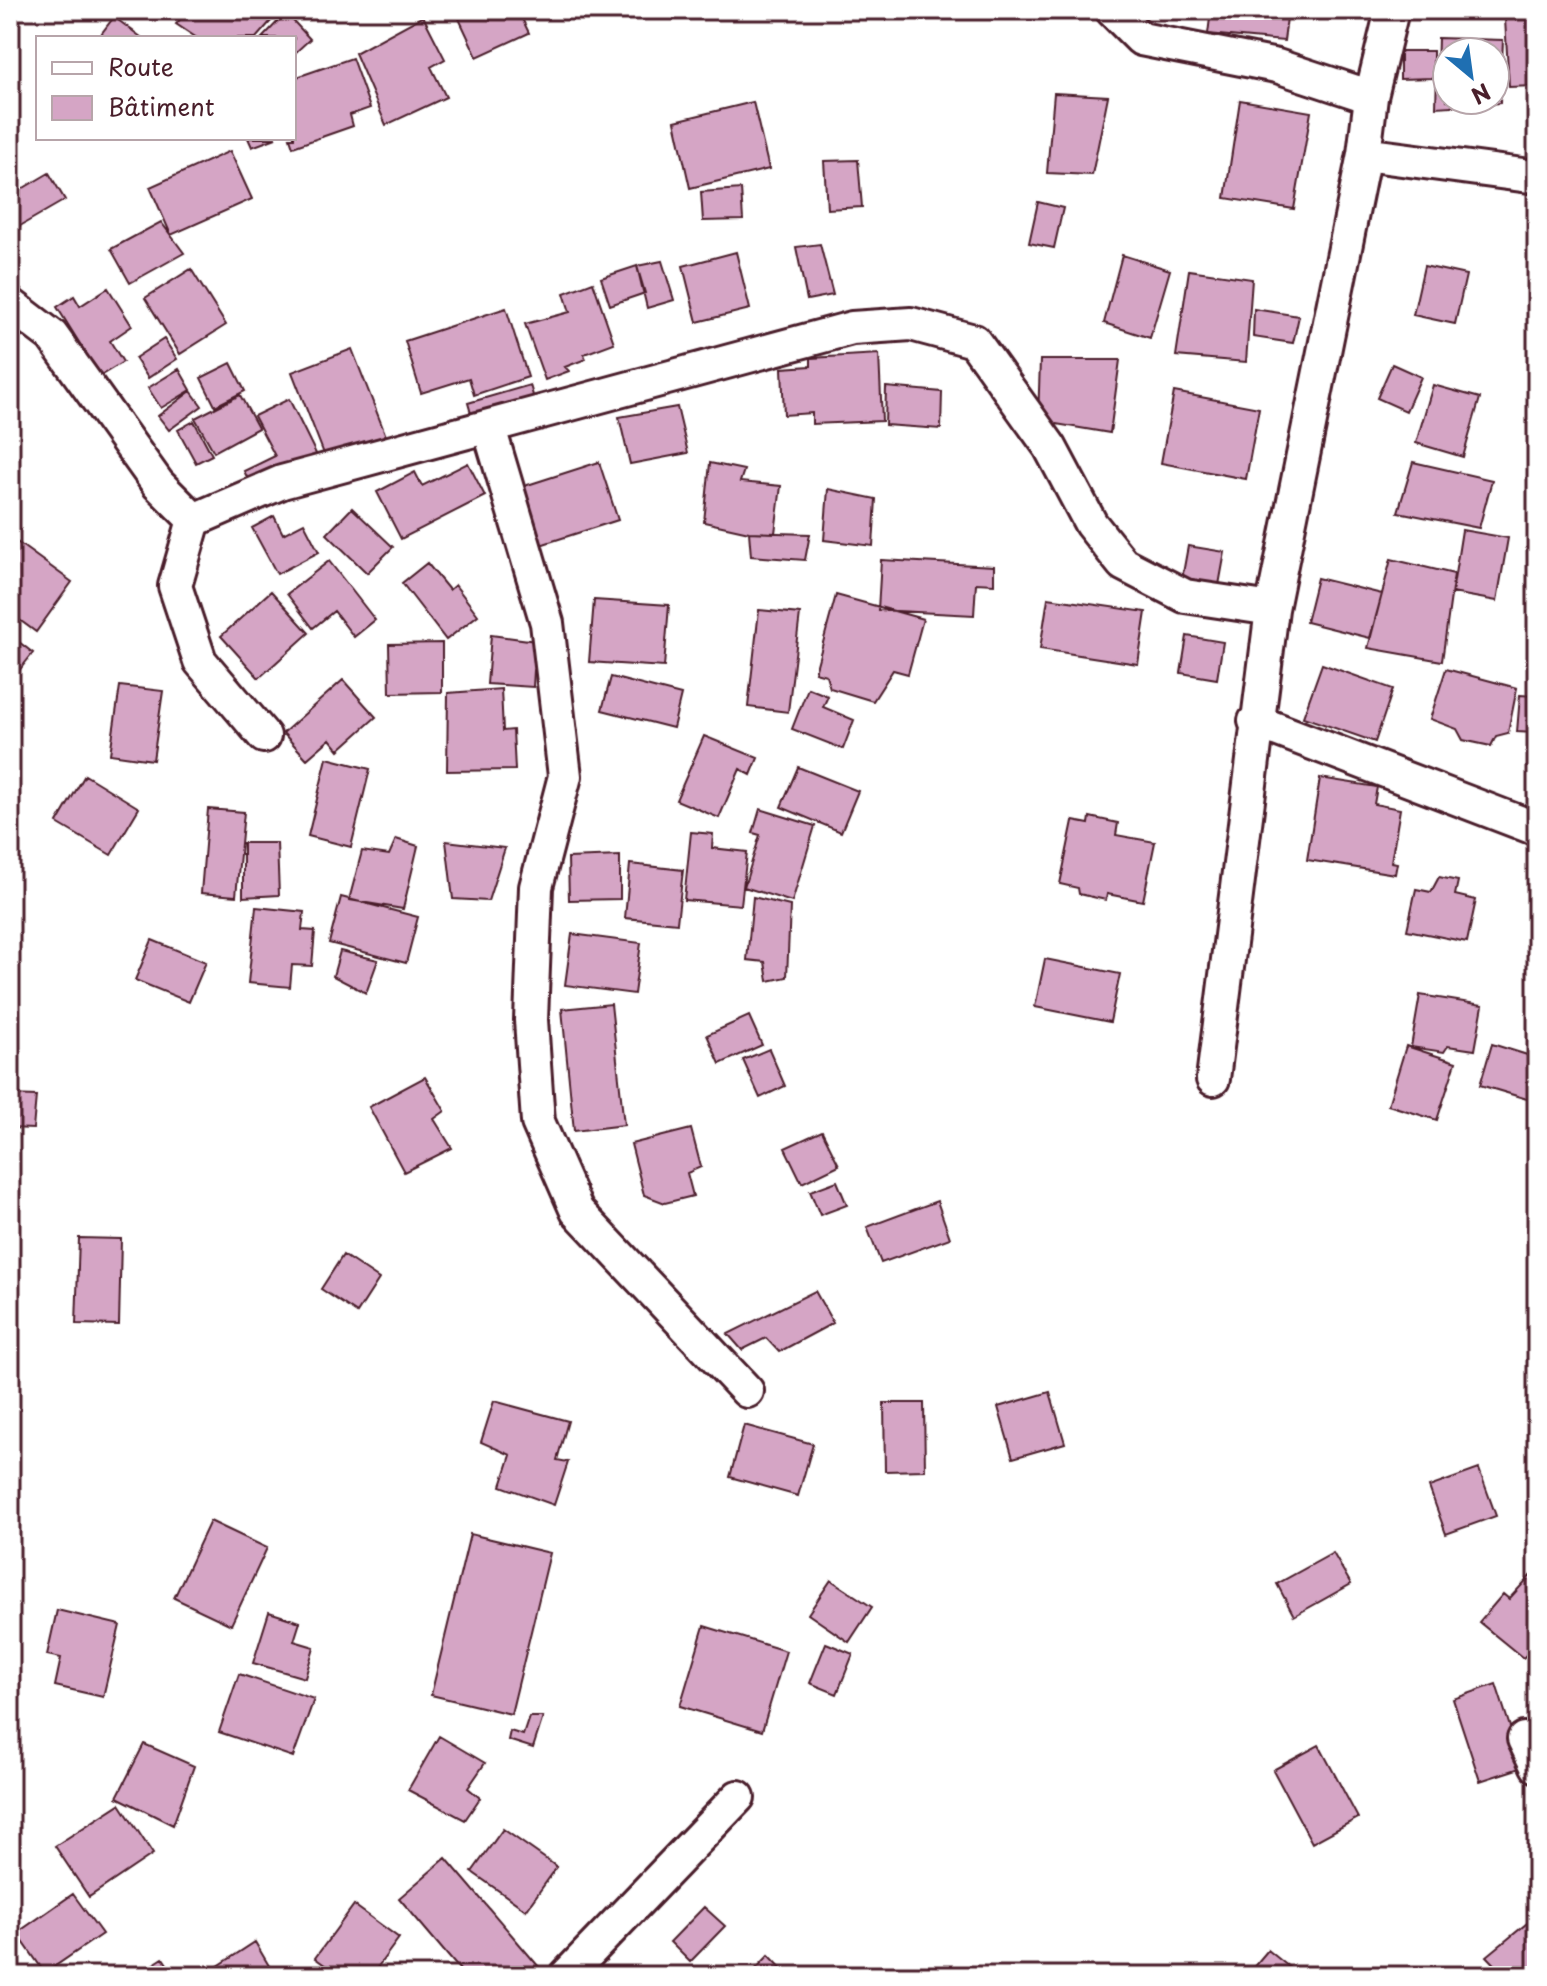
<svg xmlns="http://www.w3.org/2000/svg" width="1547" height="1986" viewBox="0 0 1547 1986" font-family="'Playpen Sans',sans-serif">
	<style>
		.building { fill: #d5a5c5; stroke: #4a1f2b; stroke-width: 2; fill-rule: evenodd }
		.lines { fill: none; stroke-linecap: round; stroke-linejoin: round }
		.street-casing { stroke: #4a1f2b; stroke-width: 38 }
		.street { stroke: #fff; stroke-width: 32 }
	</style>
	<rect width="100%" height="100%" fill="#fff"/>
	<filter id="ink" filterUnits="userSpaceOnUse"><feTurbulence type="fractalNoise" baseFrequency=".0125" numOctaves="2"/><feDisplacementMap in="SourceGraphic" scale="16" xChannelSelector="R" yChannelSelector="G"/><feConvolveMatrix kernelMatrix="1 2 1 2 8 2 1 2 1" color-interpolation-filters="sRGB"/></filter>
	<g filter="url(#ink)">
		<!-- building -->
		<path class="building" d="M 188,10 L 258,10 L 271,21 L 256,38 L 197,38 L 176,24 Z
			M 455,10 L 518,10 L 529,33 L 477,57 Z
			M 1211,10 L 1288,10 L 1284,41 L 1208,34 Z
			M 286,13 L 310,39 L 294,54 L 294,38 L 262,38 Z
			M 423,16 L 445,59 L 431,67 L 446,97 L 386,125 L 355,53 Z
			M 114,17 L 141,37 L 140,38 L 98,38 Z
			M 1537,17 L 1537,86 L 1509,87 L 1505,19 Z
			M 1438,38 L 1503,40 L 1500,103 L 1436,107 ZM 1447,52 L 1495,52 L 1495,100 L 1447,100 Z
			M 1400,51 L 1433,51 L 1433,78 L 1400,79 Z
			M 352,58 L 370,108 L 350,115 L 353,126 L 293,147 L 290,138 L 294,138 L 294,78 Z
			M 1054,93 L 1108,96 L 1092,175 L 1047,173 Z
			M 1240,100 L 1311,112 L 1294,209 L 1225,198 Z
			M 753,102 L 769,169 L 690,188 L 675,121 Z
			M 248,138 L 276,138 L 252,147 Z
			M 230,151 L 252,199 L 171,235 L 150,187 Z
			M 858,160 L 862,207 L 827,209 L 824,161 Z
			M 49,173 L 65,200 L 20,226 L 10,209 L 10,196 Z
			M 741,189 L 743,220 L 703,221 L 701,192 Z
			M 1038,202 L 1063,208 L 1054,248 L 1029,243 Z
			M 161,222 L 184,253 L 130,283 L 111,249 Z
			M 820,244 L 833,295 L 807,300 L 796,247 Z
			M 736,252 L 750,309 L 697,322 L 683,266 Z
			M 1122,255 L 1170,270 L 1150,338 L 1104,323 Z
			M 662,261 L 674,300 L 647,308 L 637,266 Z
			M 637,266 L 645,293 L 610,305 L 601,278 Z
			M 1424,266 L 1466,275 L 1455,324 L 1413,315 Z
			M 191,269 L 226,325 L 180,354 L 145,298 Z
			M 1189,270 L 1252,279 L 1246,362 L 1176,356 Z
			M 593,282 L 614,343 L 584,354 L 586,359 L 565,367 L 569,371 L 545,380 L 525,324 L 570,312 L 564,293 Z
			M 1537,285 L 1537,330 L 1529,329 Z
			M 108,288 L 132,326 L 110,341 L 123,362 L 100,376 L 57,307 L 74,296 L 80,306 Z
			M 506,308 L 528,377 L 474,395 L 469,378 L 421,393 L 405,341 Z
			M 1254,309 L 1299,316 L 1293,343 L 1253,337 Z
			M 164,339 L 177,359 L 148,378 L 135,358 Z
			M 352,349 L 386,436 L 326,459 L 292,372 Z
			M 879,354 L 882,421 L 812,424 L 812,413 L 784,415 L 782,368 L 811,366 L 811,358 Z
			M 1040,360 L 1120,360 L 1110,433 L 1038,421 Z
			M 231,363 L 245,391 L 215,406 L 201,378 Z
			M 1392,364 L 1421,377 L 1406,411 L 1377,398 Z
			M 179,369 L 191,390 L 161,408 L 148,388 Z
			M 530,385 L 536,406 L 474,424 L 468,403 Z
			M 1433,385 L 1480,398 L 1463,457 L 1416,443 Z
			M 886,387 L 942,392 L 941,429 L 885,425 Z
			M 191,391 L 202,406 L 169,430 L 158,416 Z
			M 1174,392 L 1259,408 L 1246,479 L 1161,463 Z
			M 240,395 L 258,428 L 214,452 L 195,418 Z
			M 289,399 L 324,470 L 259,502 L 244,471 L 275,456 L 254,416 Z
			M 677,407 L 688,453 L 630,464 L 619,417 Z
			M 194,421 L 212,455 L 196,463 L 178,430 Z
			M 599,462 L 618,520 L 531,548 L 512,490 Z
			M 1413,462 L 1492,480 L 1479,528 L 1398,512 Z
			M 468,463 L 485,496 L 401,539 L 377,492 L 415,472 L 422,486 Z
			M 710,463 L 744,470 L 740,482 L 781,486 L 775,533 L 749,532 L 704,522 Z
			M 828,489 L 876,499 L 873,546 L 824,540 Z
			M 352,508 L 393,547 L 367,573 L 327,534 Z
			M 274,516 L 283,534 L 304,523 L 319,552 L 277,574 L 252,528 Z
			M 1462,530 L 1508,538 L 1497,601 L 1452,593 Z
			M 749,532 L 810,534 L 805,560 L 751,556 Z
			M 10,537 L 72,582 L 36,632 L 10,613 Z
			M 1188,546 L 1225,552 L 1219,585 L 1182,579 Z
			M 1391,559 L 1454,574 L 1442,661 L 1368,648 Z
			M 881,560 L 994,566 L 994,584 L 976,583 L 974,615 L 878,610 Z
			M 329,561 L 375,620 L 354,637 L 334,611 L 313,628 L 287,594 Z
			M 427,563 L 449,590 L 455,585 L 478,615 L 446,640 L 402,583 Z
			M 1317,578 L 1382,594 L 1370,638 L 1306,622 Z
			M 271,591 L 309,633 L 259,678 L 221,636 Z
			M 836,595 L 923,619 L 908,674 L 893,670 L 873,701 L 830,688 L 826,675 L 815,672 Z
			M 1048,598 L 1146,612 L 1138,664 L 1040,649 Z
			M 594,600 L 669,605 L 664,667 L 589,662 Z
			M 759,610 L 800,614 L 788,712 L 748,707 Z
			M 10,635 L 33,653 L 10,682 Z
			M 491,635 L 543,642 L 544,668 L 534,670 L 533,687 L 487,684 Z
			M 1187,636 L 1223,642 L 1217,679 L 1181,673 Z
			M 442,643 L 442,692 L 390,693 L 389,644 Z
			M 1322,664 L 1393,689 L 1375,742 L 1303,717 Z
			M 1446,669 L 1517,688 L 1508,733 L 1496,736 L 1491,746 L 1463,740 L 1457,729 L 1430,719 Z
			M 611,677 L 681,695 L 673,728 L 602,710 Z
			M 343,680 L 376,717 L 339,750 L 330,739 L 307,759 L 283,733 Z
			M 120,686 L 163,691 L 153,760 L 110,754 Z
			M 808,688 L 828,696 L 823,707 L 854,720 L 843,749 L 792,729 Z
			M 501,689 L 503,731 L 513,730 L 515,770 L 447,771 L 448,693 Z
			M 1520,695 L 1537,696 L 1537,733 L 1517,732 Z
			M 704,736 L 758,758 L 751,775 L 740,769 L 719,818 L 676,800 Z
			M 327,758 L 370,769 L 351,847 L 308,836 Z
			M 798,767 L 858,791 L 841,832 L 781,807 Z
			M 85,775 L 139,808 L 111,855 L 57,823 Z
			M 1320,778 L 1377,787 L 1374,804 L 1400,809 L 1391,862 L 1397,863 L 1395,874 L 1307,860 Z
			M 208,809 L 244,812 L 236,896 L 201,893 Z
			M 760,809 L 815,826 L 792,902 L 744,887 L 760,835 L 753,833 Z
			M 1090,817 L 1118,823 L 1116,835 L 1155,842 L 1143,901 L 1107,894 L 1106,900 L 1079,894 L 1078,888 L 1060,884 L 1073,821 L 1089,824 Z
			M 691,832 L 713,834 L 712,848 L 747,852 L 741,905 L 684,900 Z
			M 396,839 L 418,846 L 403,909 L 349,900 L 362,851 L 389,855 Z
			M 446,841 L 505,848 L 488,901 L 453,899 Z
			M 243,843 L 277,843 L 279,895 L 243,897 Z
			M 620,856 L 620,899 L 569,900 L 568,858 Z
			M 630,864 L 683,870 L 677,923 L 625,918 Z
			M 1439,877 L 1458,881 L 1455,895 L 1476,900 L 1467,942 L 1407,930 L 1416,889 L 1431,892 Z
			M 341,897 L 418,917 L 406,963 L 329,943 Z
			M 753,897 L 790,906 L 787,977 L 768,981 L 765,962 L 747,960 Z
			M 256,907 L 304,912 L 302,930 L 315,931 L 312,966 L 292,965 L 290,987 L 248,983 Z
			M 572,934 L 641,943 L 634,994 L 565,985 Z
			M 152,940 L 206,962 L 189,1002 L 135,980 Z
			M 340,951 L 378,960 L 366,993 L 333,976 Z
			M 1045,959 L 1120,974 L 1110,1022 L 1035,1007 Z
			M 1420,995 L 1483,1005 L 1475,1050 L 1448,1046 L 1444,1052 L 1411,1047 Z
			M 611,1004 L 624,1125 L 574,1131 L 562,1009 Z
			M 749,1016 L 762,1045 L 720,1064 L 707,1035 Z
			M 1492,1044 L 1537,1058 L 1537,1102 L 1480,1085 Z
			M 1406,1046 L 1456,1062 L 1437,1120 L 1388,1105 Z
			M 769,1049 L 785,1086 L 760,1098 L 743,1060 Z
			M 425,1077 L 445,1111 L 434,1119 L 452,1148 L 404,1172 L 369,1107 Z
			M 10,1095 L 36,1096 L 33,1129 L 10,1128 Z
			M 691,1129 L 701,1167 L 687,1173 L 693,1196 L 665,1203 L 644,1195 L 631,1144 Z
			M 822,1131 L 839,1165 L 802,1183 L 785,1148 Z
			M 837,1181 L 847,1205 L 820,1215 L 810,1191 Z
			M 937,1201 L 950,1238 L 881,1263 L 867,1227 Z
			M 79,1238 L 121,1239 L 119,1325 L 76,1324 Z
			M 343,1255 L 379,1279 L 357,1313 L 321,1289 Z
			M 815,1291 L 833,1323 L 779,1352 L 766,1338 L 742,1350 L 728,1334 Z
			M 1050,1392 L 1065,1443 L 1013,1458 L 998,1407 Z
			M 494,1401 L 568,1421 L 557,1460 L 568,1462 L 554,1505 L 501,1486 L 511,1455 L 481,1442 Z
			M 884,1403 L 924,1403 L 925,1470 L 885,1471 Z
			M 744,1425 L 813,1444 L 798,1496 L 730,1477 Z
			M 1479,1469 L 1496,1516 L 1446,1534 L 1429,1487 Z
			M 210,1521 L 267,1548 L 231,1625 L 174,1598 Z
			M 470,1534 L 550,1553 L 511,1714 L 431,1695 Z
			M 1333,1553 L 1351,1584 L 1294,1616 L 1277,1584 Z
			M 1531,1575 L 1537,1579 L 1537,1645 L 1523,1658 L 1479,1622 L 1503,1594 L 1509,1599 Z
			M 831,1580 L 872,1607 L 849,1642 L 808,1614 Z
			M 57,1610 L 120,1625 L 103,1697 L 55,1686 L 61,1658 L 47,1655 Z
			M 269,1612 L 300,1622 L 294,1641 L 314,1647 L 305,1678 L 253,1663 Z
			M 704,1626 L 786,1651 L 762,1731 L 680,1706 Z
			M 826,1643 L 853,1654 L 837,1694 L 810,1683 Z
			M 239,1674 L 314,1699 L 293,1757 L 219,1732 Z
			M 1496,1684 L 1523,1767 L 1480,1781 L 1453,1699 Z
			M 529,1717 L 543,1717 L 533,1748 L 508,1740 L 510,1731 L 523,1735 Z
			M 439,1736 L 485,1763 L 468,1788 L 480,1798 L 465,1820 L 408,1790 Z
			M 144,1744 L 194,1766 L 173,1825 L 117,1797 Z
			M 1319,1745 L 1358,1818 L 1312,1843 L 1273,1770 Z
			M 120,1804 L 153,1854 L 89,1897 L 55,1846 Z
			M 503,1829 L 557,1867 L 526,1910 L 472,1872 Z
			M 446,1858 L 545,1974 L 543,1976 L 465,1976 L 399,1898 Z
			M 73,1894 L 102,1934 L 45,1973 L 17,1933 Z
			M 354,1905 L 399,1938 L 371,1976 L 340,1976 L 315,1958 Z
			M 704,1907 L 725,1926 L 690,1962 L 670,1942 Z
			M 1537,1915 L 1537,1976 L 1506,1976 L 1487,1956 Z
			M 255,1942 L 275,1976 L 203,1976 Z
			M 1268,1950 L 1289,1967 L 1281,1976 L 1246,1976 Z
			M 769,1955 L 789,1976 L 749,1976 Z
			M 163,1958 L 175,1976 L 135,1976 Z"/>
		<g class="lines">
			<!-- street casing -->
			<g class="street-casing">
				<path id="street" d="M 1112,10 L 1141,39 L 1277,66 L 1371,97
					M 1364,154 L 1537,177
					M 10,304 L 52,336 L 158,484 L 194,520 L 175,586 L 200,661 L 264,736
					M 489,428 L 547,623 L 565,776 L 536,887 L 531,1020 L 538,1122 L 577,1211 L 747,1391
					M 194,520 L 282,482 L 852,328 L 911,324 L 974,341 L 1050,447 L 1091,524 L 1123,564 L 1185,596 L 1272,609
					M 1255,721 L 1537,829
					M 1213,1079 L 1272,609 L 1364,154 L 1371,97 L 1392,10
					M 1524,1739 L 1537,1766
					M 566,1976 L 738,1797"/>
			</g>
			<!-- street -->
			<use href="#street" class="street"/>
		</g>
	</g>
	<!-- margin -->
	<rect width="1547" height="1986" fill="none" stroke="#fff" stroke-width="40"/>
	<rect x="20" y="20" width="1507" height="1946" fill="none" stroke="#4a1f2b" stroke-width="3" filter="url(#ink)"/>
	<!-- legend -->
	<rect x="36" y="36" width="260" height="104" fill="#ffffff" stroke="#b7a5aa" stroke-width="2"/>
	<rect x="52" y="62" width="40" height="12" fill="#ffffff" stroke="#b7a5aa" stroke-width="2"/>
	<text x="108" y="76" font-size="24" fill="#4a1f2b">Route</text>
	<rect x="52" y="96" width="40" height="24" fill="#d5a5c5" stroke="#b7a5aa" stroke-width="2"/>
	<text x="108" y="116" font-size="24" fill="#4a1f2b">Bâtiment</text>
	<!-- north arrow -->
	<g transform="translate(1471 76) rotate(151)"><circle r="38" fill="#ffffff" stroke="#b7a5aa" stroke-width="2"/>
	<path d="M0-6L14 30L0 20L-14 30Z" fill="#1f6fb2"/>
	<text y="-12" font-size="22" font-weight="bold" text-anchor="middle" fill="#4a1f2b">N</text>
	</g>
</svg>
